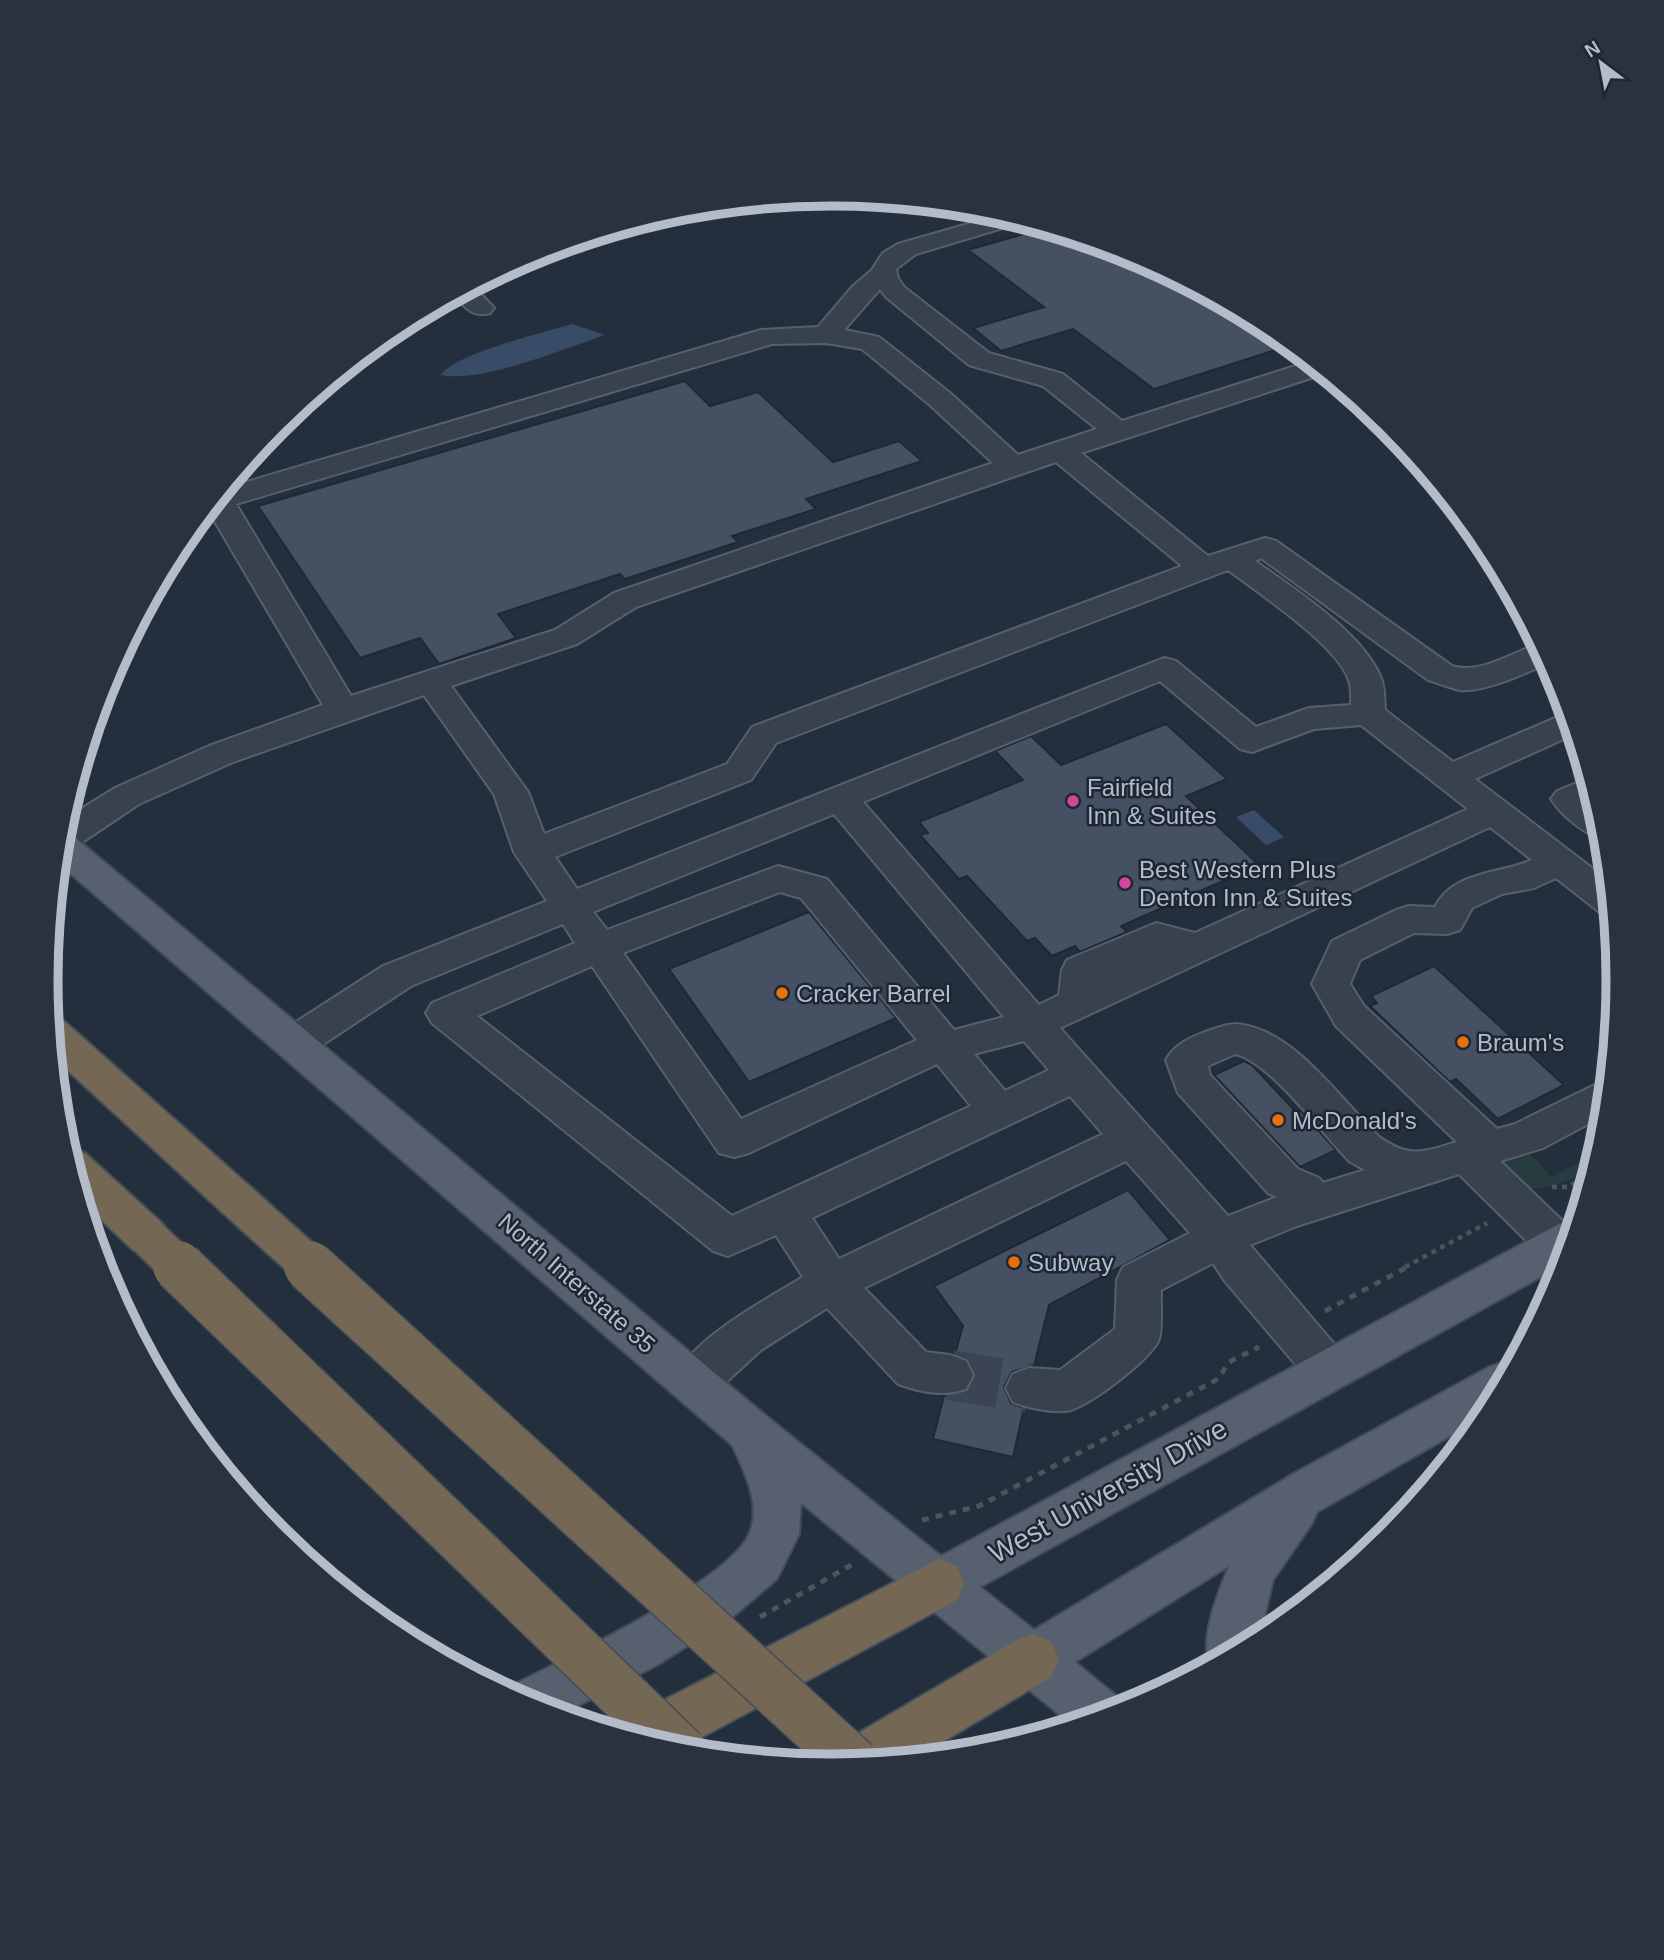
<svg xmlns="http://www.w3.org/2000/svg" width="1664" height="1960" viewBox="0 0 1664 1960" font-family="Arial,sans-serif">
	<style>
		.green { fill: #263c3f }
		.water { fill: #394c67 }
		.building { fill: #455162; stroke: #1f2835; stroke-width: 2 }
		.lines { fill: none; stroke-linecap: round; stroke-linejoin: round }
		.minor-tunnel { stroke: #3a4453; stroke-width: 50; stroke-dasharray: 50 25; stroke-linecap: butt }
		.minor-casing { stroke: #565f6c; stroke-width: 4 }
		.major-casing { stroke: #414a57; stroke-width: 4 }
		.highway-casing { stroke: #434c59; stroke-width: 4 }
		.path-far1 { stroke: #44595c; stroke-width: 4.5; stroke-dasharray: 5 5; stroke-linecap: butt }
		.path { stroke: #44595c; stroke-width: 5; stroke-dasharray: 7 7; stroke-linecap: butt }
		.minor { fill: #38414e; fill-rule: evenodd }
		.major { fill: #56606e; fill-rule: evenodd }
		.highway { fill: #746855; fill-rule: evenodd }
		.highway-bridge-far1-casing { stroke: #434c59; stroke-width: 42; stroke-linecap: butt }
		.highway-bridge-casing { stroke: #434c59; stroke-width: 53; stroke-linecap: butt }
		.highway-bridge-far1 { stroke: #746855; stroke-width: 38 }
		.highway-bridge { stroke: #746855; stroke-width: 50 }
		.hotel-dot { fill: #d1479c; stroke: #1d2633; stroke-width: 2.5 }
		.food-dot { fill: #e8710a; stroke: #1d2633; stroke-width: 2.5 }
		.labels { text-anchor: middle; dominant-baseline: central; stroke-width: 5; stroke-linejoin: round; paint-order: stroke }
		.poi-label { font-size: 24px; fill: #b4bcc9; stroke: #1d2633; text-anchor: start }
		.street-label { font-size: 24px; fill: #b4bcc9; stroke: #1d2633 }
		.near-street-label { font-size: 28px; fill: #b4bcc9; stroke: #1d2633 }
		.rim { fill: none; stroke: #b4bcc9; stroke-width: 9 }
	</style>
	<rect width="100%" height="100%" fill="#242f3e"/>
	<!-- green -->
	<path class="green" d="M 1523,1147 L 1552,1177 L 1598,1152 L 1593,1168 C 1559,1186 1511,1208 1497,1155 Z"/>
	<!-- water -->
	<path class="water" d="M 572,324 L 605,335 C 563,349 483,383 441,375 C 456,353 543,333 572,324 Z
		M 1254,810 L 1284,837 L 1266,845 L 1236,817 Z"/>
	<!-- building -->
	<path class="building" d="M 1048,227 L 1133,254 L 1269,326 L 1291,345 L 1154,389 L 1073,329 L 1001,351 L 973,328 L 1044,307 L 968,250 Z
		M 685,381 L 710,406 L 758,392 L 833,462 L 899,441 L 922,461 L 806,499 L 816,509 L 732,536 L 738,542 L 625,579 L 620,574 L 498,614 L 516,638 L 439,664 L 420,638 L 360,658 L 258,506 Z
		M 1166,724 L 1227,779 L 1186,796 L 1259,865 L 1121,926 L 1127,932 L 1080,952 L 1075,946 L 1052,956 L 1035,938 L 1027,941 L 967,876 L 959,879 L 920,835 L 928,833 L 919,822 L 1023,780 L 995,751 L 1031,736 L 1061,765 Z
		M 809,912 L 896,1018 L 749,1082 L 669,969 Z
		M 1434,966 L 1564,1085 L 1498,1119 L 1456,1079 L 1450,1082 L 1370,1006 L 1377,1003 L 1371,996 Z
		M 1244,1061 L 1252,1065 L 1296,1112 L 1300,1110 L 1336,1150 L 1300,1167 L 1214,1075 Z
		M 1128,1190 L 1170,1240 L 1049,1305 L 1034,1366 L 1012,1372 L 1004,1387 L 1011,1403 L 1024,1408 L 1013,1457 L 933,1439 L 944,1396 L 967,1392 L 975,1376 L 968,1360 L 955,1354 L 963,1326 L 934,1286 Z"/>
	<g class="lines">
		<!-- minor-tunnel -->
		<path class="minor-tunnel" d="M 950,1375 L 1029,1388"/>
		<!-- minor casing -->
		<g class="minor-casing">
			<path id="minor" d="M 832,194 L 868,197 L 865,201 C 845,206 828,215 813,195 Z
				M 1003,214 L 1026,221 L 916,254 L 896,269 L 898,278 L 904,287 L 989,353 L 1063,374 L 1122,421 L 1311,361 L 1326,373 L 1081,453 L 1208,556 L 1265,538 L 1276,541 L 1452,666 C 1482,675 1511,652 1540,644 L 1550,662 C 1528,672 1484,693 1460,690 C 1450,688 1439,683 1428,680 L 1261,558 L 1255,561 C 1294,589 1362,632 1381,678 C 1385,688 1384,700 1385,710 L 1453,762 L 1569,712 L 1575,734 L 1475,779 L 1609,881 L 1612,915 L 1598,911 L 1556,878 L 1534,888 L 1502,894 L 1472,908 L 1460,930 L 1447,934 L 1414,933 L 1360,960 L 1350,984 L 1364,1006 L 1497,1129 L 1515,1124 L 1607,1079 L 1605,1115 L 1543,1148 L 1500,1161 L 1574,1232 L 1565,1261 L 1559,1263 L 1544,1258 L 1459,1174 L 1297,1226 L 1250,1245 L 1345,1357 L 1352,1371 L 1345,1385 L 1329,1391 L 1313,1385 L 1224,1280 L 1213,1263 L 1161,1290 C 1160,1305 1163,1325 1159,1339 C 1154,1357 1085,1410 1066,1411 C 1048,1412 1029,1408 1013,1402 L 1006,1388 L 1013,1374 L 1029,1368 L 1060,1370 L 1115,1329 L 1117,1280 L 1123,1267 L 1190,1233 L 1126,1161 L 864,1288 L 926,1352 L 950,1355 L 966,1361 L 973,1375 L 966,1389 C 943,1397 921,1392 898,1384 L 827,1308 L 761,1350 L 710,1397 L 694,1403 L 678,1397 L 671,1383 C 692,1338 762,1302 803,1277 L 776,1235 L 728,1256 L 713,1251 L 432,1023 L 426,1013 L 432,1003 L 575,943 L 563,924 L 411,986 L 310,1053 L 296,1057 L 282,1053 L 276,1042 L 282,1031 L 383,966 L 547,901 L 514,852 L 494,794 L 424,695 L 233,762 L 139,804 L 72,849 L 59,852 L 62,821 L 115,788 L 209,746 L 323,705 L 207,508 L 223,489 L 761,330 L 818,327 L 853,286 L 871,271 L 883,253 L 898,244 ZM 880,289 L 886,297 L 969,365 L 1043,386 L 1097,429 L 1018,455 L 950,393 L 879,337 L 844,330 ZM 826,343 L 862,349 L 930,405 L 993,463 L 614,593 L 555,630 L 351,696 L 236,504 L 772,344 ZM 1056,462 L 1182,566 L 752,727 L 727,764 L 544,834 L 528,792 L 451,686 L 577,644 L 636,607 ZM 1228,570 C 1259,593 1335,644 1348,678 C 1352,686 1351,696 1351,705 L 1309,708 L 1256,727 L 1176,661 L 1164,658 L 577,889 L 555,857 L 751,780 L 776,743 ZM 1160,681 L 1240,749 L 1252,752 L 1314,729 L 1361,725 L 1468,809 L 1195,933 L 1156,923 L 1067,960 L 1062,970 L 1059,995 L 1039,1005 L 863,802 ZM 834,814 L 1004,1017 L 954,1030 L 827,879 L 778,866 L 607,930 L 593,912 ZM 1490,827 L 1532,860 C 1500,874 1453,871 1435,907 L 1409,906 L 1396,910 L 1332,941 L 1312,984 L 1336,1026 L 1457,1142 C 1423,1152 1410,1159 1379,1137 C 1341,1100 1293,1028 1236,1024 C 1226,1024 1214,1029 1205,1032 C 1189,1038 1174,1045 1166,1060 L 1178,1093 L 1268,1193 L 1277,1197 L 1228,1216 L 1060,1028 ZM 780,892 L 801,898 L 917,1040 L 741,1119 L 623,953 ZM 592,966 L 719,1153 L 734,1157 L 749,1153 L 937,1064 L 971,1106 L 732,1216 L 477,1016 ZM 1024,1041 L 1049,1070 L 1005,1091 L 974,1054 ZM 1235,1054 C 1269,1061 1323,1134 1349,1161 L 1365,1170 L 1323,1183 L 1319,1178 L 1298,1169 L 1210,1075 L 1208,1066 ZM 1070,1096 L 1103,1134 L 839,1259 L 812,1218 Z
				M 472,285 L 494,308 L 490,313 C 472,318 465,307 454,295 Z
				M 1589,778 L 1603,827 L 1603,839 C 1584,834 1562,816 1551,799 L 1557,791 Z"/>
		</g>
		<!-- major casing -->
		<g class="major-casing">
			<path id="major" d="M 60,832 L 72,835 L 765,1415 L 941,1556 L 1557,1225 L 1572,1220 L 1577,1222 L 1564,1264 L 980,1587 L 1034,1630 L 1293,1474 L 1489,1367 L 1505,1361 L 1514,1364 L 1487,1415 L 1317,1512 L 1311,1525 L 1273,1580 L 1259,1640 L 1210,1665 C 1199,1640 1218,1592 1229,1566 L 1075,1662 L 1119,1698 L 1124,1709 L 1072,1725 L 801,1503 L 799,1534 L 777,1579 L 729,1620 L 657,1665 L 560,1715 L 531,1706 L 506,1693 L 509,1687 C 558,1662 733,1580 750,1532 C 761,1502 744,1471 732,1445 L 57,862 Z"/>
		</g>
		<!-- highway casing -->
		<g class="highway-casing">
			<path id="highway" d="M 49,1016 L 64,1021 L 254,1190 L 260,1202 L 254,1214 L 239,1219 L 224,1214 L 53,1057 Z
				M 70,1148 L 85,1153 L 163,1224 L 170,1237 L 163,1250 L 148,1255 L 133,1250 L 81,1201 L 66,1150 Z
				M 939,1559 L 957,1566 L 964,1583 L 957,1600 L 676,1751 L 618,1733 L 623,1721 Z
				M 1033,1634 L 1051,1641 L 1059,1659 L 1051,1677 L 916,1758 L 831,1766 L 838,1745 L 1015,1641 Z"/>
		</g>
		<!-- path-far1 -->
		<path class="path-far1" d="M 1552,1187 L 1568,1187 L 1591,1173
			M 1405,1267 L 1487,1223"/>
		<!-- path -->
		<path class="path" d="M 1325,1311 L 1409,1266
			M 922,1520 L 979,1506 L 1218,1379 L 1229,1362 L 1259,1347
			M 760,1617 L 853,1564"/>
		<!-- minor -->
		<use href="#minor" class="minor"/>
		<!-- major -->
		<use href="#major" class="major"/>
		<!-- highway -->
		<use href="#highway" class="highway"/>
		<!-- highway-bridge-far1 casing -->
		<g class="highway-bridge-far1-casing">
			<path id="highway-bridge-far1" d="M 239,1202 L 311,1267
				M 148,1237 L 179,1267"/>
		</g>
		<!-- highway-bridge casing -->
		<g class="highway-bridge-casing">
			<path id="highway-bridge" d="M 178,1266 L 682,1752
				M 309,1266 L 855,1764"/>
		</g>
		<!-- highway-bridge-far1 -->
		<use href="#highway-bridge-far1" class="highway-bridge-far1"/>
		<!-- highway-bridge -->
		<use href="#highway-bridge" class="highway-bridge"/>
	</g>
	<!-- markers -->
	<g class="hotel-dot">
		<circle cx="1073" cy="801" r="7"/>
		<circle cx="1125" cy="883" r="7"/>
	</g>
	<g class="food-dot">
		<circle cx="782" cy="993" r="7"/>
		<circle cx="1463" cy="1042" r="7"/>
		<circle cx="1278" cy="1120" r="7"/>
		<circle cx="1014" cy="1262" r="7"/>
	</g>
	<g class="labels">
		<!-- poi labels -->
		<g class="poi-label">
			<text x="1087" y="787">Fairfield<tspan x="1087" dy="28">Inn &amp; Suites</tspan></text>
			<text x="1139" y="869">Best Western Plus<tspan x="1139" dy="28">Denton Inn &amp; Suites</tspan></text>
			<text x="796" y="993">Cracker Barrel</text>
			<text x="1477" y="1042">Braum's</text>
			<text x="1292" y="1120">McDonald's</text>
			<text x="1028" y="1262">Subway</text>
		</g>
		<!-- street labels -->
		<g class="street-label">
			<text transform="translate(577 1283) rotate(41)">North Interstate 35</text>
		</g>
		<!-- near-street labels -->
		<g class="near-street-label">
			<text transform="translate(1108 1491) rotate(-29)">West University Drive</text>
		</g>
	</g>
	<!-- crop -->
	<path d="M0 0H1664V1960H0ZM58 980a774 774 0 1 1 1548 0a774 774 0 1 1-1548 0Z" fill="#29323f" fill-rule="evenodd"/>
	<path class="rim" d="M58 980a774 774 0 1 1 1548 0a774 774 0 1 1-1548 0Z"/>
	<!-- north arrow -->
	<g transform="translate(1601 63) rotate(328)" stroke="#1d2633" stroke-width="5" paint-order="stroke">
	<path d="M0-5L12 26L0 18L-12 26Z" fill="#b4bcc9"/>
	<text y="-10" font-size="19" font-weight="bold" text-anchor="middle" fill="#b4bcc9">N</text>
	</g>
</svg>
